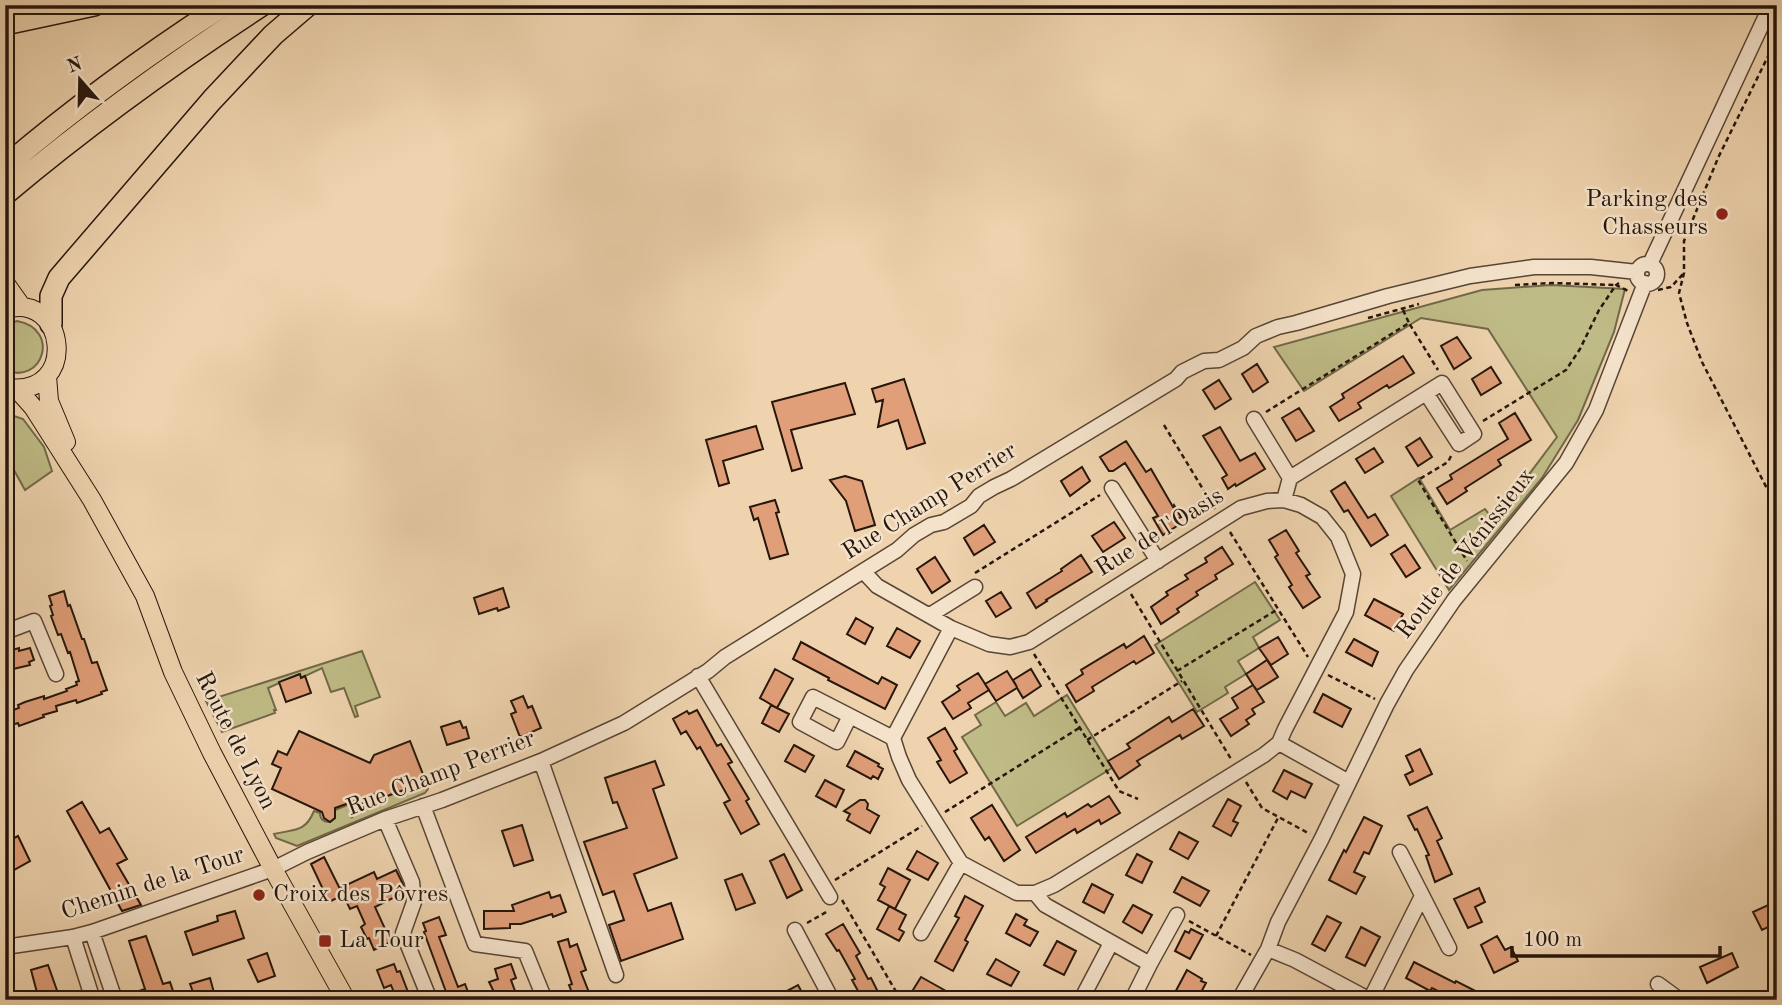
<svg xmlns="http://www.w3.org/2000/svg" width="1782" height="1005" viewBox="0 0 1782 1005" font-family="'Old Standard TT',serif">
	<style>
		.green { fill: #bfbb86; stroke: #726848; stroke-width: 2 }
		.building { fill: #e19f79; stroke: #26160b; stroke-width: 2 }
		.lines { fill: none; stroke-linecap: round; stroke-linejoin: round }
		.minor-casing { stroke: #584534; stroke-width: 17 }
		.major-casing { stroke: #26160b; stroke-width: 20 }
		.highway-casing { stroke: #26160b; stroke-width: 24 }
		.path { stroke: #26160b; stroke-width: 2.5; stroke-dasharray: 5 3.5; stroke-linecap: butt }
		.minor { stroke: #f4e2ca; stroke-width: 14 }
		.major { stroke: #eed3ae; stroke-width: 18 }
		.highway { stroke: #eed3ae; stroke-width: 21 }
		.poi-dot { fill: #8f2418; stroke: #f4e2ca; stroke-width: 2.5 }
		.labels { text-anchor: middle; dominant-baseline: central; stroke-width: 5; stroke-linejoin: round; paint-order: stroke }
		.poi-label { font-size: 24px; fill: #26160b; stroke: #f4e2ca; text-anchor: start }
		.street-label { font-size: 24px; fill: #26160b; stroke: #f4e2ca }
	</style>
	<rect width="100%" height="100%" fill="#eed3ae"/>
	<filter id="stains"><feTurbulence type="fractalNoise" baseFrequency=".00286" numOctaves="4"/><feColorMatrix values="0 0 0 0 .2 0 0 0 0 .09 0 0 0 0 .02 0 0 0 .5 -.17"/></filter>
	<radialGradient id="worn" r=".72"><stop offset=".6" stop-color="#630" stop-opacity="0"/><stop offset="1" stop-color="#630" stop-opacity=".3"/></radialGradient>
	<!-- green -->
	<path class="green" d="M 1551,285 L 1625,289 L 1614,332 L 1578,420 L 1542,478 L 1449,590 L 1391,496 L 1419,478 L 1450,530 L 1485,509 L 1494,521 L 1557,437 L 1488,329 L 1421,318 L 1304,391 L 1274,347 L 1482,290 Z
		M 17,321 C 61,329 43,386 5,370 L 5,325 Z
		M 5,413 L 23,419 L 44,447 L 52,471 L 25,490 L 5,454 Z
		M 1255,582 L 1280,620 L 1253,637 L 1259,648 L 1238,661 L 1246,674 L 1225,687 L 1228,693 L 1197,712 L 1155,645 Z
		M 362,651 L 380,697 L 355,706 L 358,716 L 355,717 L 344,688 L 331,692 L 322,668 L 301,678 L 299,674 L 268,688 L 276,710 L 274,710 L 275,713 L 222,732 L 206,701 Z
		M 1067,695 L 1112,768 L 1017,826 L 962,737 L 981,725 L 975,715 L 996,702 L 1005,716 L 1026,703 L 1034,716 Z
		M 426,782 L 428,789 L 425,793 L 297,846 L 276,838 L 274,834 C 294,829 305,833 314,811 L 320,813 C 320,819 324,822 330,822 L 335,818 L 335,810 L 367,797 L 369,803 Z"/>
	<!-- building -->
	<path class="building" d="M 1457,337 L 1471,358 L 1454,369 L 1441,346 Z
		M 1403,356 L 1414,373 L 1389,388 L 1387,385 L 1358,403 L 1361,408 L 1339,421 L 1330,407 L 1344,398 L 1342,394 Z
		M 1257,364 L 1268,382 L 1253,392 L 1242,374 Z
		M 1491,367 L 1501,383 L 1481,395 L 1472,379 Z
		M 904,379 L 925,443 L 907,449 L 898,420 L 878,427 L 883,400 L 876,402 L 872,389 Z
		M 1219,380 L 1231,399 L 1215,409 L 1203,390 Z
		M 845,383 L 855,414 L 791,430 L 802,468 L 792,471 L 772,402 Z
		M 1299,408 L 1314,431 L 1296,441 L 1282,418 Z
		M 1515,413 L 1531,440 L 1498,460 L 1501,465 L 1465,488 L 1467,491 L 1447,504 L 1437,488 L 1452,479 L 1450,475 L 1508,439 L 1499,423 Z
		M 756,426 L 763,449 L 723,461 L 729,483 L 719,486 L 706,440 Z
		M 1220,427 L 1240,461 L 1255,453 L 1265,469 L 1236,486 L 1235,484 L 1228,489 L 1222,478 L 1227,475 L 1203,436 Z
		M 1420,438 L 1432,457 L 1418,466 L 1406,447 Z
		M 1126,441 L 1146,472 L 1151,469 L 1173,507 L 1174,505 L 1181,517 L 1177,519 L 1180,524 L 1163,535 L 1153,518 L 1158,516 L 1125,463 L 1113,471 L 1109,471 L 1100,457 Z
		M 1374,448 L 1383,462 L 1365,473 L 1356,459 Z
		M 1082,467 L 1090,481 L 1070,496 L 1061,481 Z
		M 845,476 L 862,481 L 875,525 L 855,531 L 846,501 L 830,480 Z
		M 1345,482 L 1368,518 L 1375,514 L 1388,535 L 1371,546 L 1348,510 L 1344,512 L 1331,491 Z
		M 775,500 L 779,512 L 776,513 L 788,554 L 770,559 L 758,518 L 754,520 L 750,507 Z
		M 1114,522 L 1125,538 L 1103,552 L 1092,536 Z
		M 984,525 L 995,542 L 974,555 L 964,538 Z
		M 1286,530 L 1299,551 L 1296,553 L 1310,574 L 1306,576 L 1320,597 L 1303,608 L 1289,587 L 1292,585 L 1275,557 L 1278,555 L 1269,540 Z
		M 1405,545 L 1420,568 L 1406,577 L 1391,554 Z
		M 1222,547 L 1233,564 L 1215,575 L 1217,579 L 1196,592 L 1198,595 L 1177,609 L 1179,612 L 1161,624 L 1151,607 L 1168,595 L 1166,592 L 1188,579 L 1185,575 L 1207,562 L 1205,558 Z
		M 1081,555 L 1092,572 L 1046,600 L 1047,601 L 1036,608 L 1027,593 L 1062,571 L 1061,569 Z
		M 935,557 L 950,581 L 932,593 L 917,569 Z
		M 503,588 L 509,607 L 498,611 L 497,608 L 479,614 L 474,598 Z
		M 64,591 L 68,606 L 70,605 L 82,639 L 84,639 L 92,663 L 97,662 L 107,690 L 101,692 L 102,694 L 77,703 L 76,700 L 56,706 L 57,711 L 43,715 L 44,717 L 19,726 L 18,723 L 5,727 L 5,713 L 19,708 L 18,705 L 25,702 L 44,696 L 44,699 L 67,691 L 66,689 L 77,685 L 76,682 L 79,681 L 70,652 L 68,653 L 61,634 L 58,635 L 51,616 L 53,615 L 50,606 L 52,605 L 49,596 Z
		M 1001,592 L 1011,608 L 996,617 L 986,601 Z
		M 1374,599 L 1403,614 L 1394,631 L 1365,615 Z
		M 856,618 L 873,628 L 865,644 L 847,634 Z
		M 897,628 L 920,641 L 910,658 L 887,646 Z
		M 1144,636 L 1154,653 L 1136,664 L 1134,661 L 1092,687 L 1094,691 L 1076,702 L 1066,685 L 1083,674 L 1081,670 L 1124,644 L 1126,648 Z
		M 1278,637 L 1288,654 L 1271,665 L 1259,648 Z
		M 1354,639 L 1378,652 L 1372,666 L 1346,652 Z
		M 801,642 L 878,684 L 882,677 L 897,685 L 885,709 L 828,680 L 829,678 L 793,659 Z
		M 19,648 L 19,651 L 30,648 L 34,660 L 29,662 L 30,665 L 5,671 L 5,652 Z
		M 1267,660 L 1278,677 L 1257,690 L 1253,685 L 1264,702 L 1252,709 L 1255,714 L 1246,720 L 1249,724 L 1231,736 L 1220,719 L 1238,708 L 1232,698 L 1253,685 L 1246,674 Z
		M 775,669 L 793,679 L 777,708 L 760,698 Z
		M 1031,669 L 1041,686 L 1023,698 L 1017,688 L 996,701 L 985,684 L 1007,671 L 1017,687 L 1013,680 Z
		M 978,673 L 989,690 L 968,703 L 971,708 L 953,719 L 942,702 L 960,690 L 957,686 Z
		M 300,674 L 301,678 L 305,676 L 311,693 L 286,702 L 279,682 Z
		M 1323,694 L 1351,709 L 1342,727 L 1314,712 Z
		M 523,696 L 528,708 L 532,706 L 541,728 L 520,737 L 511,714 L 516,712 L 511,701 Z
		M 771,705 L 789,714 L 779,732 L 762,723 Z
		M 1193,709 L 1204,726 L 1182,739 L 1180,735 L 1137,761 L 1140,765 L 1119,779 L 1108,761 L 1130,748 L 1127,744 L 1169,717 L 1172,722 Z
		M 697,710 L 717,746 L 721,744 L 732,762 L 728,764 L 749,799 L 746,801 L 759,824 L 741,834 L 724,803 L 730,800 L 700,747 L 697,749 L 686,731 L 681,734 L 673,719 L 687,711 L 689,714 Z
		M 460,721 L 463,728 L 466,727 L 469,738 L 447,745 L 441,727 Z
		M 945,728 L 957,749 L 954,751 L 967,773 L 950,783 L 937,762 L 941,760 L 928,738 Z
		M 299,731 L 370,763 L 374,755 L 410,741 L 426,782 L 376,800 L 374,794 L 335,808 L 335,818 L 330,822 L 324,818 L 322,812 L 272,789 L 281,768 L 272,764 L 278,751 L 287,755 Z
		M 794,745 L 814,756 L 805,772 L 785,761 Z
		M 1420,749 L 1432,774 L 1410,785 L 1405,775 L 1413,771 L 1406,756 Z
		M 855,751 L 879,764 L 878,766 L 883,769 L 878,779 L 873,776 L 871,779 L 847,766 Z
		M 655,761 L 664,785 L 653,789 L 677,858 L 634,874 L 648,911 L 671,903 L 683,939 L 621,961 L 609,925 L 624,920 L 614,891 L 603,895 L 584,842 L 627,828 L 617,802 L 613,803 L 605,778 Z
		M 1284,770 L 1312,784 L 1305,798 L 1291,791 L 1287,799 L 1273,791 Z
		M 825,780 L 844,790 L 836,807 L 816,796 Z
		M 1109,796 L 1120,813 L 1101,824 L 1099,820 L 1077,833 L 1075,829 L 1036,853 L 1026,837 L 1065,813 L 1067,817 L 1088,804 L 1091,807 Z
		M 1228,799 L 1241,806 L 1233,821 L 1238,823 L 1231,836 L 1213,826 Z
		M 860,800 L 865,800 L 868,804 L 867,809 L 879,816 L 870,833 L 847,820 L 850,814 L 844,811 Z
		M 82,802 L 100,833 L 109,828 L 127,859 L 117,864 L 141,905 L 122,911 L 67,811 Z
		M 992,805 L 1020,850 L 1004,861 L 989,837 L 985,840 L 971,818 Z
		M 1427,807 L 1442,838 L 1437,841 L 1452,874 L 1435,882 L 1426,856 L 1429,855 L 1417,829 L 1415,830 L 1408,816 Z
		M 1364,817 L 1382,826 L 1369,854 L 1364,852 L 1354,872 L 1365,877 L 1356,894 L 1329,880 L 1344,850 L 1346,852 Z
		M 522,825 L 533,860 L 514,866 L 502,831 Z
		M 1179,832 L 1198,842 L 1188,859 L 1170,849 Z
		M 18,836 L 30,861 L 5,875 L 5,843 Z
		M 917,851 L 938,863 L 928,880 L 907,869 Z
		M 784,854 L 802,890 L 787,898 L 770,861 Z
		M 1137,854 L 1152,862 L 1142,883 L 1126,875 Z
		M 324,857 L 343,895 L 329,902 L 311,864 Z
		M 888,868 L 910,880 L 895,909 L 878,900 L 885,887 L 880,884 Z
		M 396,870 L 403,884 L 403,893 L 375,907 L 391,942 L 374,950 L 369,938 L 367,939 L 361,927 L 365,924 L 357,906 L 350,909 L 340,888 L 374,872 L 377,879 Z
		M 742,874 L 755,903 L 736,910 L 725,880 Z
		M 1182,877 L 1209,891 L 1200,906 L 1174,892 Z
		M 1092,884 L 1113,895 L 1104,913 L 1083,902 Z
		M 1479,888 L 1485,902 L 1475,907 L 1482,922 L 1468,928 L 1454,899 Z
		M 549,892 L 551,898 L 560,895 L 566,912 L 553,917 L 552,914 L 521,924 L 510,924 L 510,928 L 484,929 L 484,911 L 514,911 L 512,905 Z
		M 965,896 L 983,906 L 965,940 L 968,942 L 953,971 L 935,961 L 959,918 L 955,916 Z
		M 1777,901 L 1777,946 L 1768,927 L 1762,930 L 1753,912 Z
		M 1133,905 L 1152,915 L 1142,933 L 1123,922 Z
		M 889,906 L 906,915 L 899,929 L 904,932 L 899,941 L 877,929 Z
		M 235,911 L 244,938 L 193,955 L 185,932 L 218,921 L 217,916 Z
		M 1016,914 L 1027,920 L 1024,925 L 1038,932 L 1030,946 L 1006,933 Z
		M 1327,916 L 1341,923 L 1325,951 L 1312,944 Z
		M 439,917 L 446,935 L 439,937 L 458,987 L 465,984 L 471,1000 L 449,1000 L 424,932 L 426,931 L 423,923 Z
		M 843,924 L 860,953 L 856,956 L 868,979 L 871,978 L 882,1000 L 863,1000 L 852,980 L 855,979 L 839,950 L 837,951 L 826,934 Z
		M 1361,927 L 1380,937 L 1365,966 L 1346,957 Z
		M 1191,929 L 1203,935 L 1190,959 L 1175,951 L 1185,931 L 1189,933 Z
		M 146,936 L 163,984 L 170,982 L 176,1000 L 124,1000 L 124,996 L 145,989 L 129,941 Z
		M 1497,936 L 1505,950 L 1511,947 L 1518,961 L 1494,973 L 1481,945 Z
		M 568,939 L 570,947 L 577,944 L 586,970 L 581,972 L 592,1000 L 575,1000 L 569,985 L 572,984 L 558,942 Z
		M 1057,941 L 1076,951 L 1064,975 L 1044,965 Z
		M 267,953 L 275,976 L 258,982 L 248,960 Z
		M 1732,953 L 1738,967 L 1707,983 L 1700,967 Z
		M 996,959 L 1019,972 L 1011,986 L 987,974 Z
		M 1414,962 L 1455,983 L 1456,981 L 1493,1000 L 1456,1000 L 1432,988 L 1430,991 L 1406,978 Z
		M 394,964 L 397,972 L 400,971 L 411,1000 L 397,1000 L 391,985 L 384,988 L 377,970 Z
		M 511,964 L 516,978 L 511,980 L 515,991 L 497,998 L 489,982 L 498,979 L 495,969 Z
		M 48,965 L 59,996 L 46,1000 L 39,1000 L 31,970 Z
		M 1187,970 L 1202,979 L 1201,981 L 1206,983 L 1199,996 L 1194,994 L 1191,1000 L 1171,1000 Z
		M 921,977 L 930,982 L 962,1000 L 920,1000 L 922,995 L 913,990 Z
		M 210,978 L 216,1000 L 196,1000 L 190,984 Z
		M 798,985 L 806,1000 L 770,1000 Z"/>
	<g class="lines">
		<!-- minor casing -->
		<g class="minor-casing">
			<path id="minor" d="M 1650,264 L 1771,5
				M1637 274a10 10 0 1 1 20 0a10 10 0 1 1-20 0Z
				M 1254,419 L 1290,478
				M 1112,488 L 1158,561
				M 1284,500 L 1290,478 L 1442,383 L 1474,434 L 1459,444 L 1426,393
				M 863,571 L 877,586 L 951,628
				M 930,615 L 975,587
				M 5,632 L 34,621 L 56,674
				M 698,676 L 830,897
				M 850,716 L 837,742 L 800,722 L 813,697 L 893,738
				M 1279,743 L 1264,755 L 1054,885 L 1035,893 L 1017,893 L 961,863 L 909,780 L 899,757 L 893,738 L 951,628 L 989,644 L 1010,647 L 1029,642 L 1241,508 L 1267,501 L 1284,500 L 1301,505 L 1322,517 L 1338,537 L 1353,574 L 1346,612 L 1285,729 L 1279,743 L 1349,782
				M 541,761 L 616,975
				M 423,806 L 475,944 L 525,951 L 545,1000
				M 385,819 L 412,882 L 414,902 L 403,933 L 430,1000
				M 1400,852 L 1449,948
				M 1035,893 L 1045,905 L 1150,964 L 1132,1000
				M 795,930 L 832,1000
				M 92,932 L 115,1000
				M 921,933 L 961,863
				M 73,937 L 93,1000
				M 5,947 L 73,937 L 92,932 L 273,869 L 307,852 L 385,819 L 442,800 L 541,761 L 624,723 L 708,671 L 725,657 L 897,550 L 914,535 L 931,525 L 944,522 L 971,506 L 979,496 L 994,487 L 1011,479 L 1176,379 L 1182,372 L 1204,361 L 1219,360 L 1243,348 L 1256,336 L 1278,327 L 1296,323 L 1388,296 L 1470,276 L 1534,267 L 1591,267 L 1637,272
				M 1268,949 L 1295,960 L 1370,1000
				M 1150,964 L 1177,915
				M 1658,984 L 1680,1000
				M 1081,1000 L 1111,943
				M 1239,1000 L 1268,949 L 1278,922 L 1321,840 L 1387,704 L 1406,670 L 1454,600 L 1566,463 L 1596,410 L 1645,283
				M 1370,1000 L 1422,896"/>
		</g>
		<!-- major casing -->
		<g class="major-casing">
			<path id="major" d="M 5,283 L 22,307
				M 5,309 C 67,291 79,396 9,388
				M 47,376 L 49,401 L 66,442
				M 17,389 L 33,407 L 92,500 L 145,596 L 173,672 L 212,753 L 273,869 L 346,1000"/>
		</g>
		<!-- highway casing -->
		<g class="highway-casing">
			<path id="highway" d="M 5,24 L 94,5
				M 5,167 C 74,108 148,54 224,5
				M 5,194 C 87,125 173,63 262,5
				M 51,324 L 51,296 L 59,278 L 212,100 L 273,35 L 308,5"/>
		</g>
		<!-- path -->
		<path class="path" d="M 1777,38 L 1718,158 L 1684,241 L 1684,273 L 1679,293 L 1687,323 L 1702,362 L 1777,508
			M 1515,285 L 1552,283 L 1616,285 L 1619,283
			M 1658,290 L 1671,287 L 1684,273
			M 1403,310 L 1409,323
			M 1368,318 L 1419,304
			M 1266,412 L 1409,323 L 1438,370
			M 1483,421 L 1566,370 L 1580,349 L 1599,310 L 1616,285 L 1628,291
			M 1164,425 L 1215,509
			M 1451,456 L 1448,462 L 1418,480 L 1467,561
			M 1230,532 L 1308,657
			M 975,573 L 1100,495
			M 1131,594 L 1231,759
			M 1034,654 L 1119,791 L 1138,799
			M 1177,671 L 1278,609
			M 1328,675 L 1375,699
			M 1087,740 L 1182,681
			M 1246,782 L 1262,808 L 1310,834
			M 945,812 L 1079,728
			M 352,818 L 351,816 L 367,800 L 375,797
			M 835,880 L 922,826
			M 842,900 L 901,1000
			M 1189,921 L 1251,955
			M 807,923 L 828,911
			M 1216,936 L 1278,818"/>
		<!-- minor -->
		<use href="#minor" class="minor"/>
		<!-- major -->
		<use href="#major" class="major"/>
		<!-- highway -->
		<use href="#highway" class="highway"/>
	</g>
	<!-- markers -->
	<g class="poi-dot">
		<circle cx="1722" cy="214" r="7"/>
		<circle cx="259" cy="895" r="7"/>
		<rect x="318" y="934" width="14" height="14" rx="3.5"/>
	</g>
	<g class="labels">
		<!-- poi labels -->
		<g class="poi-label">
			<text x="1708" y="200" text-anchor="end">Parking des<tspan x="1708" dy="28">Chasseurs</tspan></text>
			<text x="273" y="895">Croix des Pôvres</text>
			<text x="339" y="941">La Tour</text>
		</g>
		<!-- street labels -->
		<g class="street-label">
			<text transform="translate(930 502) rotate(-32)">Rue Champ Perrier</text>
			<text transform="translate(1160 533) rotate(-32)">Rue de l'Oasis</text>
			<text transform="translate(1466 554) rotate(-52)">Route de Vénissieux</text>
			<text transform="translate(235 741) rotate(63)">Route de Lyon</text>
			<text transform="translate(441 774) rotate(-21)">Rue Champ Perrier</text>
			<text transform="translate(153 884) rotate(-18)">Chemin de la Tour</text>
		</g>
	</g>
	<!-- margin -->
	<rect width="1782" height="1005" fill="none" stroke="#eed3ae" stroke-width="28"/>
	<rect x="7" y="7" width="1768" height="991" fill="none" stroke="#26160b" stroke-width="3.5"/>
	<rect x="14" y="14" width="1754" height="977" fill="none" stroke="#26160b" stroke-width="2"/>
	<!-- north arrow -->
	<g transform="translate(80 80) rotate(340)" stroke="#f4e2ca" stroke-width="5" paint-order="stroke">
	<path d="M0-5L12 26L0 18L-12 26Z" fill="#26160b"/>
	<text y="-10" font-size="19" font-weight="bold" text-anchor="middle" fill="#26160b">N</text>
	</g>
	<!-- scale -->
	<path d="M1512 946v10h208v-10" fill="none" stroke="#26160b" stroke-width="3.5"/>
	<text x="1523" y="946" font-size="21" fill="#26160b" stroke="#f4e2ca" stroke-width="5" paint-order="stroke">100 m</text>
	<rect width="100%" height="100%" filter="url(#stains)"/>
	<rect width="100%" height="100%" fill="url(#worn)"/>
</svg>
